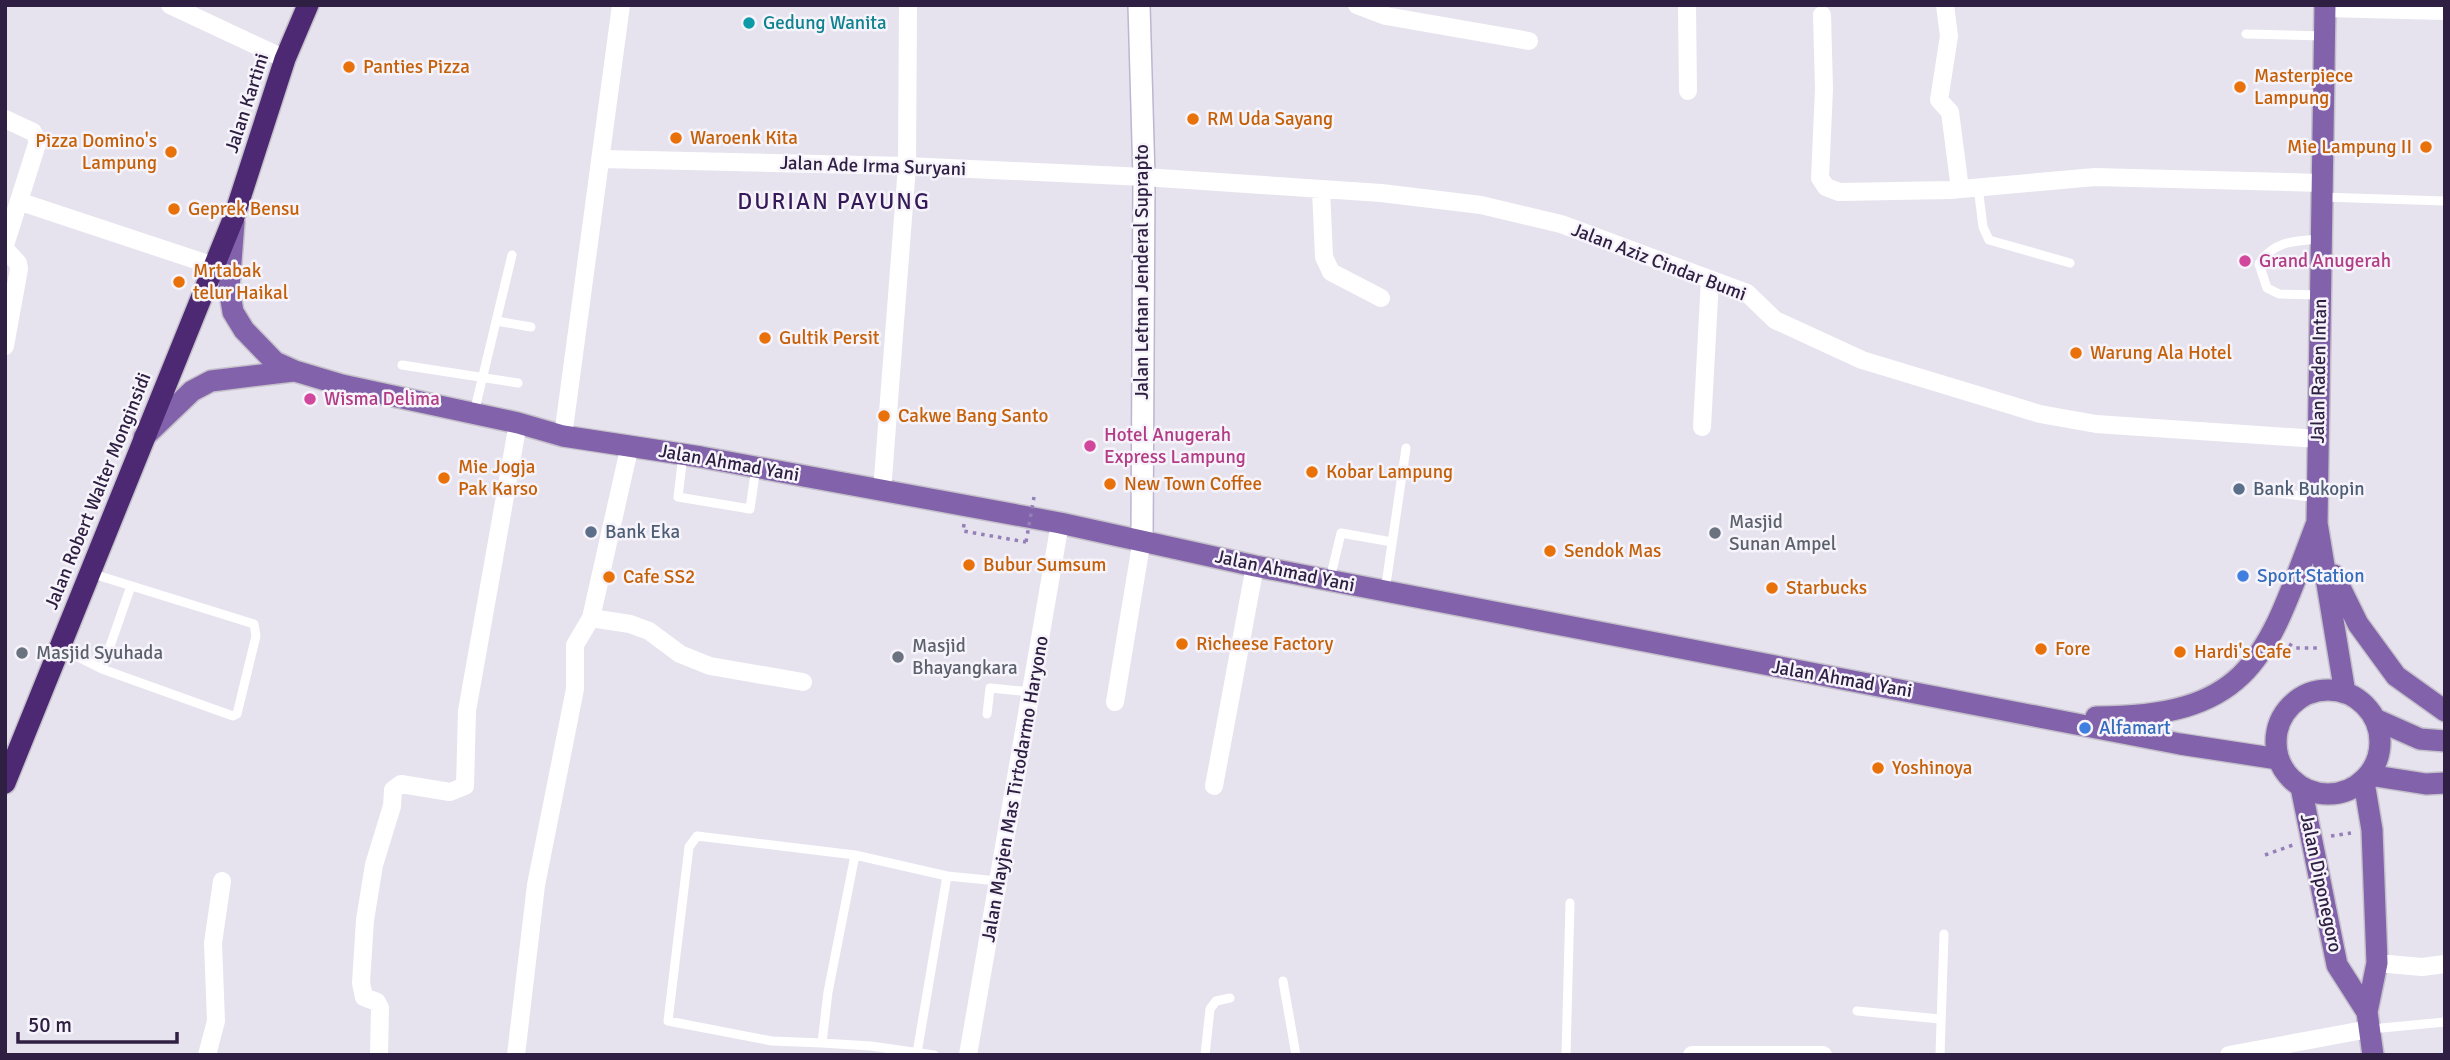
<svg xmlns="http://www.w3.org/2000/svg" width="2450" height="1060" viewBox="0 0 2450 1060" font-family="Signika,sans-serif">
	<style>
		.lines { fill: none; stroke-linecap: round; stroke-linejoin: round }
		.secondary-casing { stroke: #beb5d0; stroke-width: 24 }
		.primary-casing { stroke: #c5c1ca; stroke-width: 24 }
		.highway-casing { stroke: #c5c1ca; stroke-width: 24 }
		.path { stroke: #9480b6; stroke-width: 3.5; stroke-dasharray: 3.5 5; stroke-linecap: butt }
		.lane { stroke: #fff; stroke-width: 9 }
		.street { stroke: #fff; stroke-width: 18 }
		.secondary { stroke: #fff; stroke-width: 21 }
		.primary { stroke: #8262aa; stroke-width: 21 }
		.highway { stroke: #4d2873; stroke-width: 21 }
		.path-bridge { stroke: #9480b6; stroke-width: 3.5; stroke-dasharray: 3.5 5; stroke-linecap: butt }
		.culture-dot { fill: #0f9aa8; stroke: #f6f4fa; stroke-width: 2.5 }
		.food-dot { fill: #e8710a; stroke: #f6f4fa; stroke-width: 2.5 }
		.hotel-dot { fill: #d1479c; stroke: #f6f4fa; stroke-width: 2.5 }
		.service-dot { fill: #5c6f8a; stroke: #f6f4fa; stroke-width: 2.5 }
		.worship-dot { fill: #6b7280; stroke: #f6f4fa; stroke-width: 2.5 }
		.shop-dot { fill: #3f7fe0; stroke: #f6f4fa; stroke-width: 2.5 }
		.labels { text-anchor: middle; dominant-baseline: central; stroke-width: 5; stroke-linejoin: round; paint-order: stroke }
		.culture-label { font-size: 19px; fill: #0d838f; stroke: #f6f4fa; text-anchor: start }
		.food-label { font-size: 19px; fill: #c56008; stroke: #f6f4fa; text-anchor: start }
		.street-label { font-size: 19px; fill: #2f2043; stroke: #f6f4fa }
		.hotel-label { font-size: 19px; fill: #b23c85; stroke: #f6f4fa; text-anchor: start }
		.service-label { font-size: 19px; fill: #4e5e75; stroke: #f6f4fa; text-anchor: start }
		.worship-label { font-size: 19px; fill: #5b616d; stroke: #f6f4fa; text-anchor: start }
		.shop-label { font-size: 19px; fill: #366cbe; stroke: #f6f4fa; text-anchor: start }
		.quarter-label { font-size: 23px; letter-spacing: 2px; fill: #351958; stroke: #f6f4fa }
	</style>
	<rect width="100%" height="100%" fill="#e6e3ef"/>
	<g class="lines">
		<!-- secondary casing -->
		<g class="secondary-casing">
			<path id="secondary" d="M 1139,5 L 1144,177 L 1142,539"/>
		</g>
		<!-- primary casing -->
		<g class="primary-casing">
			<path id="primary" d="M 2325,5 L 2317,523 L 2345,693
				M 234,222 L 229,288 L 233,312 L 244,330 L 275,362 L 295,371 L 342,385 L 518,423 L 563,436 L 701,457 L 1060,523 L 1255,566 L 2180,744 L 2278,759
				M 144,437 L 192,391 L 211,381 L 293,371
				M 2334,575 L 2358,624 L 2396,676 L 2445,711
				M2276 742a52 52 0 1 1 104 0a52 52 0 1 1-104 0Z
				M 2096,717 C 2254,717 2267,654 2316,525
				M 2375,719 L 2420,739 L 2445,741
				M 2369,775 L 2426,784 L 2445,783
				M 2364,782 L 2372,830 L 2377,963 L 2367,1012 L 2373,1055
				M 2301,787 L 2337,965 L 2367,1012"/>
		</g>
		<!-- highway casing -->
		<g class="highway-casing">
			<path id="highway" d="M 5,783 L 234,217 L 285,59 L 308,5"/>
		</g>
		<!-- path -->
		<path class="path" d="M 964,524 L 963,531 L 1026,542
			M 2289,644 L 2295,648 L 2319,648
			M 2331,836 L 2351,833
			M 2265,855 L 2293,845"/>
		<!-- lane -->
		<path class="lane" d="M 2246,34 L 2324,36
			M 2274,96 L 2322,94
			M 1978,187 L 1983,227 L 1989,240 L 2070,263
			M 2322,197 L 2445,201
			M 2320,295 L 2279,294 L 2267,288 L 2259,264 C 2274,240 2296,241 2321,239
			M 496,321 L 531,327
			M 402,365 L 518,383
			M 474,413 L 512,255
			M 683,455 L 678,497 L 750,509 L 756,467
			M 2262,491 L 2317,498
			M 1330,579 L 1341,533 L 1392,542
			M 1385,591 L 1406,448
			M 60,648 L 102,669 L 233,716 L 237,714 L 256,636 L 254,624 L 90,573
			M 102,669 L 131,586
			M 987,714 L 990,688 L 1031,692
			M 855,855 L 947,876 L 998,881
			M 1283,981 L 1296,1055
			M 1857,1011 L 1940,1019
			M 2371,1029 L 2445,1022
			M 822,1043 L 772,1041 L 668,1021 L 689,847 L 697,836 L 855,855 L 828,992 L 822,1043 L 871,1046 L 934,1055
			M 917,1053 L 947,876
			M 1205,1055 L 1210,1009 L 1216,1001 L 1230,998
			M 1566,1055 L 1570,903
			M 1940,1055 L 1944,934"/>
		<!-- street -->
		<path class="street" d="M 170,5 L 285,59
			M 1357,5 L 1386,16 L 1529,41
			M 1687,5 L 1688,91
			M 1945,5 L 1949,36 L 1939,100 L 1950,112 L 1960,189
			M 2325,8 L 2445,11
			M 1822,15 L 1824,89 L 1820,178 L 1826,187 L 1839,192 L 1950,190 L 2095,177 L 2322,183
			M 5,119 L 33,132 L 38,141 L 5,245
			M 602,159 L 907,166 L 1144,177 L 1381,193 L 1481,205 L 1561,224 L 1747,293 L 1775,320 L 1862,360 L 2040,414 L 2096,424 L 2318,439
			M 1321,189 L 1324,257 L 1331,272 L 1381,298
			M 21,202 L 214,266
			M 5,249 L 18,263 L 19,269 L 5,346
			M 1702,427 L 1710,279
			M 563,436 L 621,5
			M 882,491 L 907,166 L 908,5
			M 591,618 L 630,624 L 649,631 L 680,654 L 710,666 L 803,682
			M 1115,702 L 1142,539
			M 1214,786 L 1255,566
			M 2377,963 L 2422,967 L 2445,964
			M 207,1055 L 216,1021 L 213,943 L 222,881
			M 379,1055 L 380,1008 L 377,1002 L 364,997 L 361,983 L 365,920 L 374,865 L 392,806 L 393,790 L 401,784 L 450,792 L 465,786 L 467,711 L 518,423
			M 516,1055 L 536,885 L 575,689 L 575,645 L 591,618 L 630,445
			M 968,1055 L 1060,523
			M 1692,1055 L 1823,1055
			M 2229,1055 L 2369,1029"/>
		<!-- secondary -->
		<use href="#secondary" class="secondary"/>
		<!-- primary -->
		<use href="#primary" class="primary"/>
		<!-- highway -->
		<use href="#highway" class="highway"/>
		<!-- path-bridge -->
		<path class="path-bridge" d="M 1026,542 L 1034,497"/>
	</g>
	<!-- markers -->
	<circle class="culture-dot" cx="749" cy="23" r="7"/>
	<g class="food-dot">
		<circle cx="349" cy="67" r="7"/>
		<circle cx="2240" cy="87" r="7"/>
		<circle cx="1193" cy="119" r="7"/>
		<circle cx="676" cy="138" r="7"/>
		<circle cx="2426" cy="147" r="7"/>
		<circle cx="171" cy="152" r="7"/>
		<circle cx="174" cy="209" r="7"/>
		<circle cx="179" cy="282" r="7"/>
		<circle cx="765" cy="338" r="7"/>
		<circle cx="2076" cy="353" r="7"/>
		<circle cx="884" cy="416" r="7"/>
		<circle cx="1312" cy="472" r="7"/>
		<circle cx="444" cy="478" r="7"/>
		<circle cx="1110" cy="484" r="7"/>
		<circle cx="1550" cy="551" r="7"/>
		<circle cx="969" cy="565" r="7"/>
		<circle cx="609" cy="577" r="7"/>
		<circle cx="1772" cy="588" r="7"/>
		<circle cx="1182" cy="644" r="7"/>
		<circle cx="2041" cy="649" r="7"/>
		<circle cx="2180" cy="652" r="7"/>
		<circle cx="1878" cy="768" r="7"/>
	</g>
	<g class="hotel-dot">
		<circle cx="2245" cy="261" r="7"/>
		<circle cx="310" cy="399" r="7"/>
		<circle cx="1090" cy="446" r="7"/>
	</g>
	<g class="service-dot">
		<circle cx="2239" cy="489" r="7"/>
		<circle cx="591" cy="532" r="7"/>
	</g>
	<g class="worship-dot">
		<circle cx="1715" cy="533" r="7"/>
		<circle cx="22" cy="653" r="7"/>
		<circle cx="898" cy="657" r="7"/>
	</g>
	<g class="shop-dot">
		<circle cx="2243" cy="576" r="7"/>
		<circle cx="2085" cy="728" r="7"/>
	</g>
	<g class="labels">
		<!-- culture labels -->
		<g class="culture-label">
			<text x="763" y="23">Gedung Wanita</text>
		</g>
		<!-- food labels -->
		<g class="food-label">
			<text x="363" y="67">Panties Pizza</text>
			<text x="2254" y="76">Masterpiece<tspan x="2254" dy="22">Lampung</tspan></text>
			<text x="1207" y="119">RM Uda Sayang</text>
			<text x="690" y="138">Waroenk Kita</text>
			<text x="157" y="141" text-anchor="end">Pizza Domino's<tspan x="157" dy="22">Lampung</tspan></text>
			<text x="2412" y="147" text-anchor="end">Mie Lampung II</text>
			<text x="188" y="209">Geprek Bensu</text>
			<text x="193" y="271">Mrtabak<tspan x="193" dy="22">telur Haikal</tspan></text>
			<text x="779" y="338">Gultik Persit</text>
			<text x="2090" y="353">Warung Ala Hotel</text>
			<text x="898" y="416">Cakwe Bang Santo</text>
			<text x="458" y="467">Mie Jogja<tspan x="458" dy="22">Pak Karso</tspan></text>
			<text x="1326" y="472">Kobar Lampung</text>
			<text x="1124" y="484">New Town Coffee</text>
			<text x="1564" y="551">Sendok Mas</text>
			<text x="983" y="565">Bubur Sumsum</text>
			<text x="623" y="577">Cafe SS2</text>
			<text x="1786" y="588">Starbucks</text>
			<text x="1196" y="644">Richeese Factory</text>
			<text x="2055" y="649">Fore</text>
			<text x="2194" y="652">Hardi's Cafe</text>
			<text x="1892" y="768">Yoshinoya</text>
		</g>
		<!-- street labels -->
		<g class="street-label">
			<text transform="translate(247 103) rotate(-72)">Jalan Kartini</text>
			<text transform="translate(873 166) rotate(2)">Jalan Ade Irma Suryani</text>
			<text transform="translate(1659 262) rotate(21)">Jalan Aziz Cindar Bumi</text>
			<text transform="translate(1142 272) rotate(-90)">Jalan Letnan Jenderal Suprapto</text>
			<text transform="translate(2319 371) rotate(-89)">Jalan Raden Intan</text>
			<text transform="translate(729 463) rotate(10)">Jalan Ahmad Yani</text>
			<text transform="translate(98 491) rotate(-68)">Jalan Robert Walter Monginsidi</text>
			<text transform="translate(1285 571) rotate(12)">Jalan Ahmad Yani</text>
			<text transform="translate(1842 679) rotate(10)">Jalan Ahmad Yani</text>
			<text transform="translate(1015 789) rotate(-80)">Jalan Mayjen Mas Tirtodarmo Haryono</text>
			<text transform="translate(2321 883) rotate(78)">Jalan Diponegoro</text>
		</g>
		<!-- hotel labels -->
		<g class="hotel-label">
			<text x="2259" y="261">Grand Anugerah</text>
			<text x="324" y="399">Wisma Delima</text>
			<text x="1104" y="435">Hotel Anugerah<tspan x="1104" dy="22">Express Lampung</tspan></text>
		</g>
		<!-- service labels -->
		<g class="service-label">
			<text x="2253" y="489">Bank Bukopin</text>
			<text x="605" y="532">Bank Eka</text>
		</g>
		<!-- worship labels -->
		<g class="worship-label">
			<text x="1729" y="522">Masjid<tspan x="1729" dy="22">Sunan Ampel</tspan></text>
			<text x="912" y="646">Masjid<tspan x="912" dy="22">Bhayangkara</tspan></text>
			<text x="36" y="653">Masjid Syuhada</text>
		</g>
		<!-- shop labels -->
		<g class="shop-label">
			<text x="2257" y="576">Sport Station</text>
			<text x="2099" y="728">Alfamart</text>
		</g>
		<!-- quarter labels -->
		<g class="quarter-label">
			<text x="834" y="201">DURIAN PAYUNG</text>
		</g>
	</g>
	<!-- border -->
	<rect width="2450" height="1060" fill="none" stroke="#2f2043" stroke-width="14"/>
	<!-- scale -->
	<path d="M18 1032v10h159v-10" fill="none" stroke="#2f2043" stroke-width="3.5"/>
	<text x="28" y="1032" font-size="21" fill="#2f2043" stroke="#f6f4fa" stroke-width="5" paint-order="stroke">50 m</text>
</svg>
